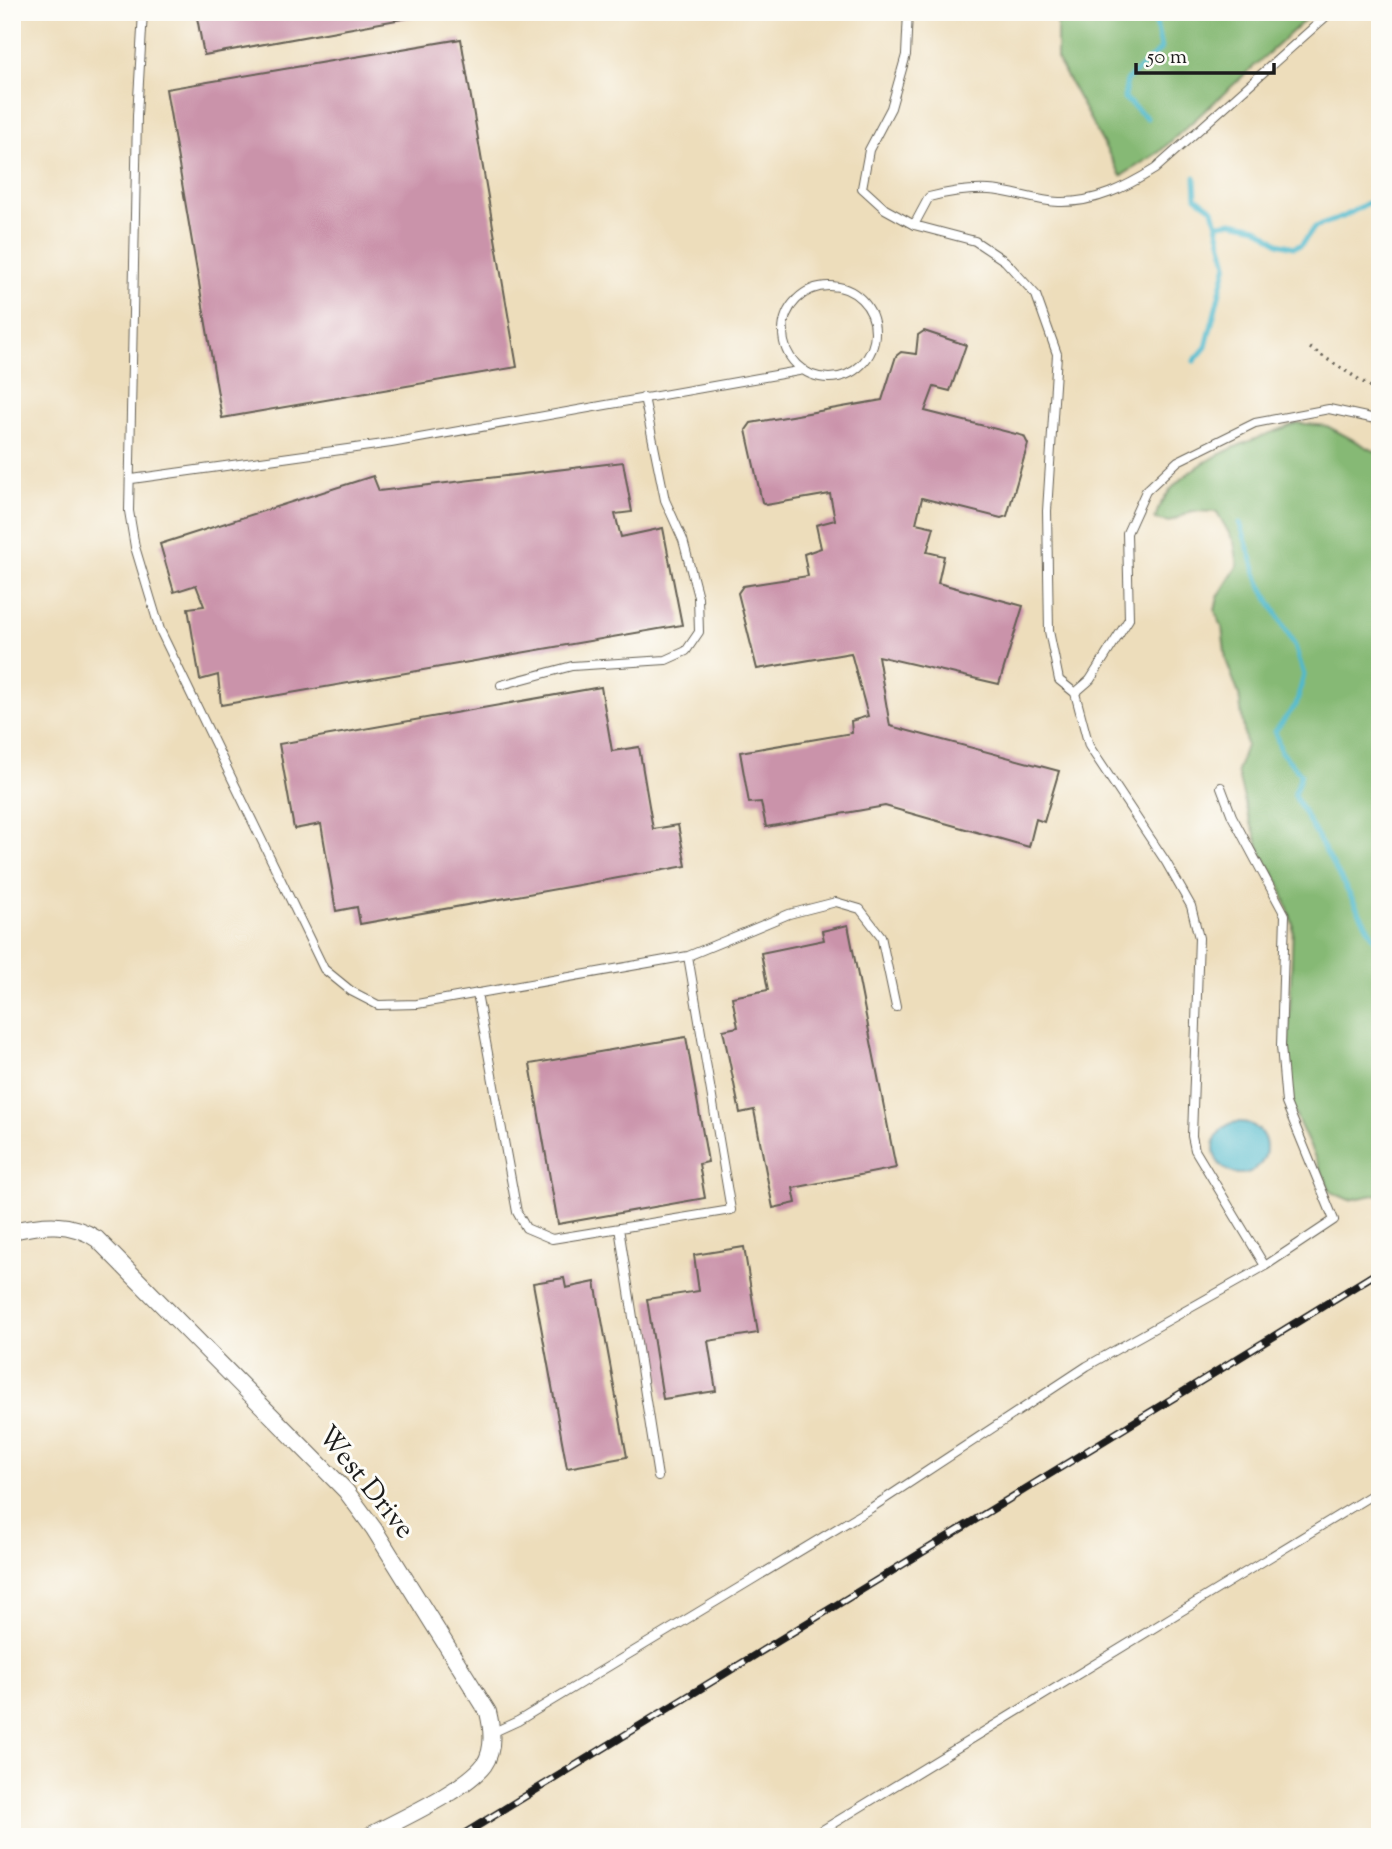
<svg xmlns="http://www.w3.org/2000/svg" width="1392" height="1849" viewBox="0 0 1392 1849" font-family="'Sorts Mill Goudy',serif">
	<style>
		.forest { fill: #86b974; stroke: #516a48; stroke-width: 2 }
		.water { fill: #4fb9cc; stroke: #366a74; stroke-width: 2 }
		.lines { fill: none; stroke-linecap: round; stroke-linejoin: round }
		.stream { stroke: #4fb9cc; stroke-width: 5 }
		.building { fill: #ca93aa }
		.service-casing { stroke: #656054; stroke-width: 10 }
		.minor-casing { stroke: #656054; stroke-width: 18 }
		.path { stroke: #656054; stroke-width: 3.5; stroke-dasharray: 2 5; stroke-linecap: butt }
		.service { stroke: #fff; stroke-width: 8 }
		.minor { stroke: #fff; stroke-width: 16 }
		.rail-casing { stroke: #1c1c1c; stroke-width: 8 }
		.rail { stroke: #fdfcf7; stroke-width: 5; stroke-dasharray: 16; stroke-linecap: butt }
		.labels { text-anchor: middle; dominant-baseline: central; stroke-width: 6; stroke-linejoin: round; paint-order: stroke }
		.street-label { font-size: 28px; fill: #1c1c1c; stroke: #fdfcf7 }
	</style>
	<rect width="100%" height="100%" fill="#fdfcf7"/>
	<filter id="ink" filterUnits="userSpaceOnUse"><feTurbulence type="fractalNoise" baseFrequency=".0143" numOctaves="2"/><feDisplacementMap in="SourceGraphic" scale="14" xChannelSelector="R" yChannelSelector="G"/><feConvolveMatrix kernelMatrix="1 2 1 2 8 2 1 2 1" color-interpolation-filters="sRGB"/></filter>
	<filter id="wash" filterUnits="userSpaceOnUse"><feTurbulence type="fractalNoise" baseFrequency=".00686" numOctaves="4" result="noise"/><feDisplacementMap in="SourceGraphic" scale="28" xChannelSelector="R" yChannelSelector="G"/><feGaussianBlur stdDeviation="1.57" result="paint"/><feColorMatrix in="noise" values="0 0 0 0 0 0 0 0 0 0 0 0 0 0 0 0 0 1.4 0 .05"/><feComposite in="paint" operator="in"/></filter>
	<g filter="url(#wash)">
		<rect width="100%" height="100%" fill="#edddbb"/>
		<!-- forest -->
		<path class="forest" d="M 1057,12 L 1314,12 L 1159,152 L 1121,176 L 1057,59 Z
			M 1297,423 L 1327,426 L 1380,454 L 1380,1194 L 1349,1200 L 1331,1192 L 1293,1110 L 1288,1063 L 1293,924 L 1280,885 L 1262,854 L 1248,815 L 1237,771 L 1246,746 L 1239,695 L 1226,660 L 1222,627 L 1215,611 L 1218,597 L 1238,565 L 1234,542 L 1217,512 L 1192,511 L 1169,522 L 1155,519 C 1168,465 1251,441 1297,423 Z"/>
		<!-- water -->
		<path class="water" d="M1214 1148a26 26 0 1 1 52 0a26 26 0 1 1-52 0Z"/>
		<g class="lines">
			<!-- stream -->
			<path class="stream" d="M 1147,118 L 1124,98 L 1127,80 L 1161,49 L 1154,12
				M 1219,224 L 1232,222 L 1257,227 L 1278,243 L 1294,247 L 1301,245 L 1315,227 L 1343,217 L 1380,196
				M 1194,361 L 1206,347 L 1227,264 L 1213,209 L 1196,197 L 1195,177
				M 1240,523 L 1259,582 L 1295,646 L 1304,675 L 1296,705 L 1275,731 L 1281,752 L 1301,774 L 1294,795 L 1380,949"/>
		</g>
		<g id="blocks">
			<!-- building -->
			<path class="building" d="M 196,12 L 430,12 L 430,14 L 204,55 Z
				M 461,39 L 517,367 L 222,418 L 166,89 Z
				M 924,331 L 966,345 L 950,391 L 934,387 L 925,411 L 1024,436 L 1028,444 L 1007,516 L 1001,518 L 922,498 L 916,523 L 934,527 L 927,552 L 944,556 L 938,583 L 1023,606 L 999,684 L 878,656 L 890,726 L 1059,771 L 1044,822 L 1036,819 L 1029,847 L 885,806 L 766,827 L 761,802 L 749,803 L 740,752 L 852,733 L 851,721 L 868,716 L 851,653 L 757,669 L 738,593 L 743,586 L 808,576 L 804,554 L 821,548 L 816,525 L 835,520 L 830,494 L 766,505 L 762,502 L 746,430 L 751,423 L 882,400 L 896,356 L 901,352 L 916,354 L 918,335 Z
				M 623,462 L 632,512 L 615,514 L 621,537 L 663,528 L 682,625 L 221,705 L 218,675 L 200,680 L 188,608 L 204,606 L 196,585 L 174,592 L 160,544 L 373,476 L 379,491 Z
				M 601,687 L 612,751 L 639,747 L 653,829 L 678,825 L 686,866 L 360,924 L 357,907 L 336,911 L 321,824 L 294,829 L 279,744 Z
				M 848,925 L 896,1168 L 793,1188 L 796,1203 L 773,1208 L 754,1110 L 740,1113 L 723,1030 L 738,1027 L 732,997 L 768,990 L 761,953 L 824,940 L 822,931 Z
				M 686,1037 L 708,1162 L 699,1164 L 705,1198 L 558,1224 L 530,1064 Z
				M 744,1247 L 758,1333 L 708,1341 L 716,1391 L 663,1399 L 647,1299 L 699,1291 L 694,1255 Z
				M 564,1278 L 566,1288 L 595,1282 L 627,1457 L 567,1468 L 533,1283 Z"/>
		</g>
	</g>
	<g filter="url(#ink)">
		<use href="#blocks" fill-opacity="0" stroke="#656054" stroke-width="2"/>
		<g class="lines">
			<!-- service casing -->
			<g class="service-casing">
				<path id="service" d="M 143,12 L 137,116 L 129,511 L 135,547 L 160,630 L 324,969 L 351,991 L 378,1005 L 417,1004 L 688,956 L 731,1210 L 552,1239 L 526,1228 L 517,1212 L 477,993
					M 908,12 L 906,55 L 891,108 L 869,150 L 862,188 L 885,209 L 914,225 L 975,241 L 1005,261 L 1036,295 L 1057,354 L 1047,511 L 1049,631 L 1059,680 L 1075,693 L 1090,680 L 1129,619 L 1127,533 L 1146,491 L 1178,461 L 1255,423 L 1329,409 L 1380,420
					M 914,225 L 929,197 C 949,192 968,189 989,190 C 1012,191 1035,201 1059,202 C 1095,203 1126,187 1155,169 L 1331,12
					M783 332a46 46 0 1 1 92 0a46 46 0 1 1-92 0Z
					M 132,479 L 391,443 L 804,370
					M 501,685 L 572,666 L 666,660 L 686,651 L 699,632 L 698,597 L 683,540 L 665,500 L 644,397
					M 1075,693 L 1089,746 L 1166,862 L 1191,906 L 1199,938 L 1192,1136 L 1195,1150 L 1265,1266
					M 688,956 L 789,914 L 836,902 L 860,909 L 881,936 L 896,1007
					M 619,1228 L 658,1477
					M 494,1732 L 518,1721 L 871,1508 L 1087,1366 L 1265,1266 L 1334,1220 L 1286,1103 L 1281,1046 L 1285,915 L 1232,816 L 1221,787
					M 811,1837 L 1380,1490"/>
			</g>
			<!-- minor casing -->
			<g class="minor-casing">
				<path id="minor" d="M 12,1231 C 43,1224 70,1221 97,1239 L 346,1491 L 374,1529 L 488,1712 C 492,1728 495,1749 484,1765 C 464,1791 398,1820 367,1837"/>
			</g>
			<!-- path -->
			<path class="path" d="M 1310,348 L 1380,393"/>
			<!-- service -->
			<use href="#service" class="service"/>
			<!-- minor -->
			<use href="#minor" class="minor"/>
			<!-- rail casing -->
			<g class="rail-casing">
				<path id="rail" d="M 459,1837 L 1380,1271"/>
			</g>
			<!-- rail -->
			<use href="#rail" class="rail"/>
		</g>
	</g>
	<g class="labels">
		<!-- street labels -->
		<g class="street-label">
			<text transform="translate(365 1483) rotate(51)">West Drive</text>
		</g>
	</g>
	<!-- margin -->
	<rect width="1392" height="1849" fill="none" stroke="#fdfcf7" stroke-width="42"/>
	<!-- scale -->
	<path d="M1136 63v10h138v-10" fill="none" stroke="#1c1c1c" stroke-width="3.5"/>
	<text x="1147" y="63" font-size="21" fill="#1c1c1c" stroke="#fdfcf7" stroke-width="5" paint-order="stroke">50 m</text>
</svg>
